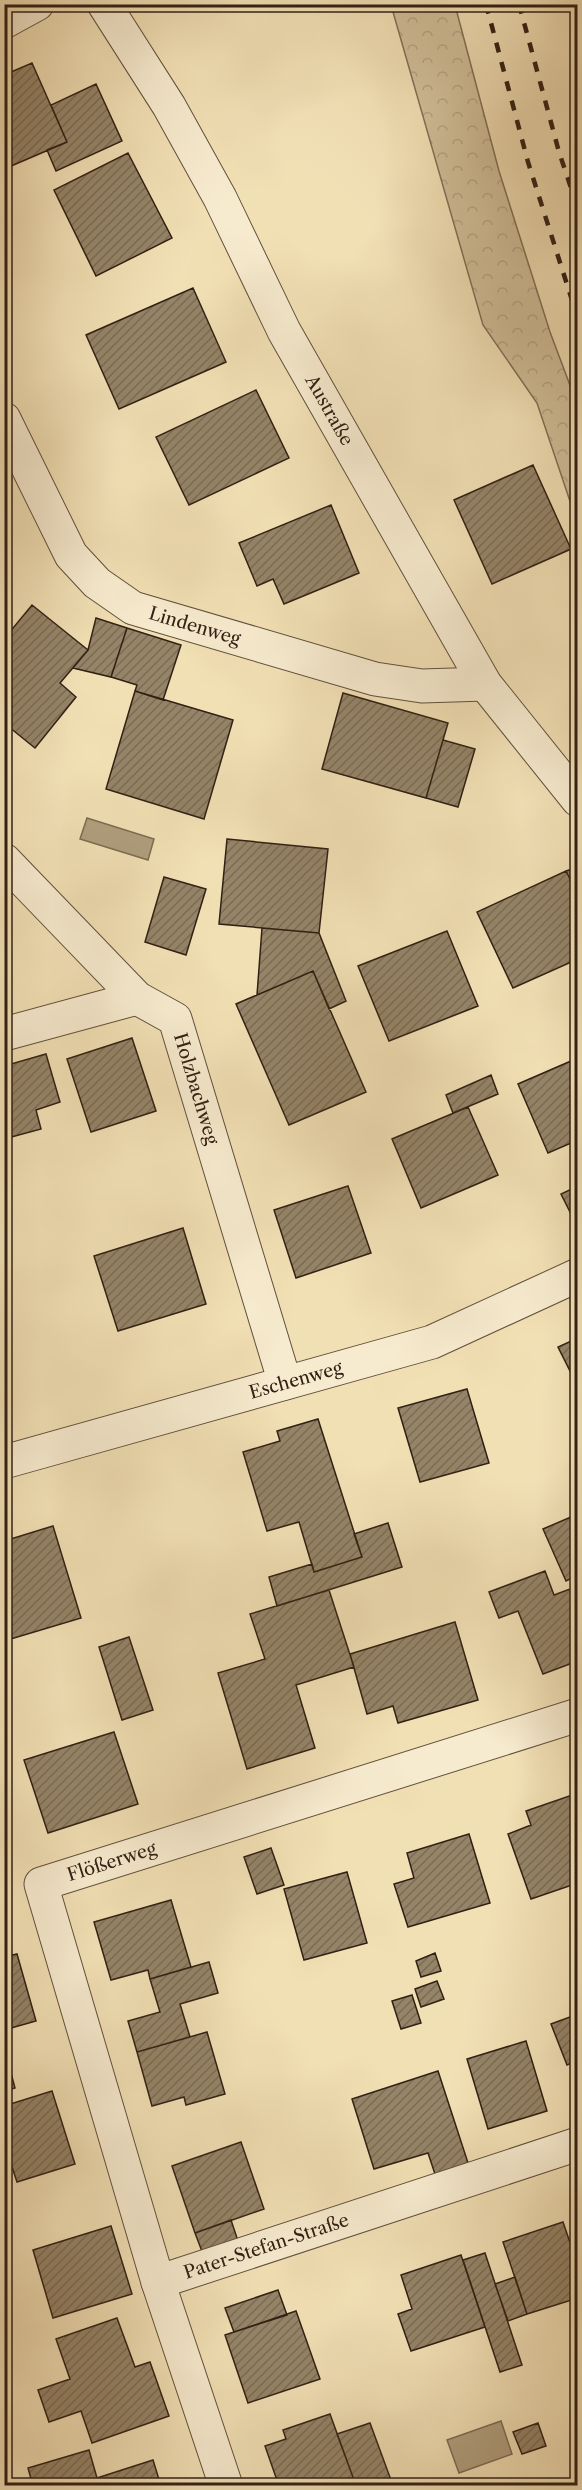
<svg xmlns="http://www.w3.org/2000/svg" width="582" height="2490" viewBox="0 0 582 2490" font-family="'Libre Caslon Text',serif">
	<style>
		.forest { fill: url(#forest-crowns); stroke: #817057; stroke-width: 1.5 }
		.water { fill: #b09f7e; stroke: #7d6c54; stroke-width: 1.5 }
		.building { fill: url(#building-hatch); stroke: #312014; stroke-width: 1.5 }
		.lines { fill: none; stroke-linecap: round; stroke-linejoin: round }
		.street-casing { stroke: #61503c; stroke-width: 35 }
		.street { stroke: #f7ebcf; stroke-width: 33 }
		.rail { stroke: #312014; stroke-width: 4.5; stroke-dasharray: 10 10; stroke-linecap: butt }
		.labels { text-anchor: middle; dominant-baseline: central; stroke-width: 6; stroke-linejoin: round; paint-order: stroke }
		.street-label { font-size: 18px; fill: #312014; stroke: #f7ebcf }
	</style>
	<defs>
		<pattern id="forest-crowns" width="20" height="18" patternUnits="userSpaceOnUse" patternTransform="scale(1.5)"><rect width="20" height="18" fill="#d1bf9a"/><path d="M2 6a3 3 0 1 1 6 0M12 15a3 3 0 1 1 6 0" fill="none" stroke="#b4a484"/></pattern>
		<pattern id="building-hatch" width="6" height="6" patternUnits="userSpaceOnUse" patternTransform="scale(1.5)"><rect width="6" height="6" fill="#958468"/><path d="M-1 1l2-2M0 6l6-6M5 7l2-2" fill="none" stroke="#7a6c54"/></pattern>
	</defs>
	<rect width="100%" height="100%" fill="#f2e0b5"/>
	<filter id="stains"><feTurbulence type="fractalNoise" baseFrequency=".00333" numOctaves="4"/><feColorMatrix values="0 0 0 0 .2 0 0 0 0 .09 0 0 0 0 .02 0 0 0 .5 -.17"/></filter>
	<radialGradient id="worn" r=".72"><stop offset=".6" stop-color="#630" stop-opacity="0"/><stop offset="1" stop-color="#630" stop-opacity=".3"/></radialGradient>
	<!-- forest -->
	<path class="forest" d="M 391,5 L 455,5 L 499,171 L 550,332 L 577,404 L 577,522 L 537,403 L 483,325 Z"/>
	<!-- water -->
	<path class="water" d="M 87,818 L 154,839 L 148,860 L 80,839 Z
		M 501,2421 L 512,2454 L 459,2473 L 447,2440 Z"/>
	<!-- building -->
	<path class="building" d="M 301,4 L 372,4 L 373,8 L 302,11 Z
		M 32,63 L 67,142 L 4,169 L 4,75 Z
		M 96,84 L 122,141 L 56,171 L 47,150 L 67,142 L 51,105 Z
		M 128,153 L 172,238 L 96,276 L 54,190 Z
		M 193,288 L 226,362 L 119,409 L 86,335 Z
		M 256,390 L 289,458 L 189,505 L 156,437 Z
		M 533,465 L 571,549 L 492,584 L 454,500 Z
		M 331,505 L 359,573 L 284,604 L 273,579 L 257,586 L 239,543 Z
		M 32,605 L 88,650 L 60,683 L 76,697 L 35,748 L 4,723 L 4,639 Z
		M 96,618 L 127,628 L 111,677 L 73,668 L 88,650 Z
		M 127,628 L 181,645 L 163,700 L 135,691 L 137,685 L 111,677 Z
		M 135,691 L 233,720 L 204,819 L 106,789 Z
		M 343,693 L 448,723 L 426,798 L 322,769 Z
		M 443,740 L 475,749 L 458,807 L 426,798 Z
		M 227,839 L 328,849 L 319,933 L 219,924 Z
		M 578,867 L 578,895 L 566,871 Z
		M 566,871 L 578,895 L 578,959 L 513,988 L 477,912 Z
		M 164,877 L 206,889 L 186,955 L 145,942 Z
		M 262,928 L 319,933 L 346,1001 L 329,1009 L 313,971 L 257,995 Z
		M 447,931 L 478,1006 L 389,1041 L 358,966 Z
		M 313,971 L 366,1092 L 289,1125 L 236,1004 Z
		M 132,1038 L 156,1111 L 91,1132 L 67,1059 Z
		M 46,1054 L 60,1102 L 36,1110 L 41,1129 L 4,1139 L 4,1066 Z
		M 578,1058 L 578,1140 L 548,1153 L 518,1084 Z
		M 491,1075 L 498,1094 L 453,1113 L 446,1095 Z
		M 468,1107 L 498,1175 L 421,1208 L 392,1139 Z
		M 348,1186 L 371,1253 L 296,1278 L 274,1210 Z
		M 578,1186 L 578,1228 L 561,1194 Z
		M 183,1228 L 206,1304 L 118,1331 L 94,1256 Z
		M 578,1338 L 578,1387 L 558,1347 Z
		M 467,1389 L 489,1463 L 420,1482 L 398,1408 Z
		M 318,1419 L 362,1557 L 314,1572 L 299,1522 L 267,1531 L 243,1452 L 280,1441 L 277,1431 Z
		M 578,1514 L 578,1575 L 566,1581 L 543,1529 Z
		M 388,1523 L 402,1567 L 277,1606 L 269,1577 L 312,1564 L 314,1572 L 362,1557 L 354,1534 Z
		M 53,1526 L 81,1618 L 4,1641 L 4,1541 Z
		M 545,1571 L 554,1595 L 578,1586 L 578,1661 L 543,1674 L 518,1611 L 499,1618 L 489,1592 Z
		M 329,1590 L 354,1667 L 296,1685 L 315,1748 L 247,1769 L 218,1673 L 265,1659 L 250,1614 Z
		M 455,1622 L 478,1700 L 398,1723 L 393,1706 L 367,1714 L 350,1654 Z
		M 129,1637 L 153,1710 L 122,1720 L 99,1647 Z
		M 114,1732 L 138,1804 L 48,1833 L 24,1760 Z
		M 578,1793 L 578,1883 L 531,1899 L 508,1834 L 531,1825 L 526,1811 Z
		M 469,1834 L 490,1903 L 408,1927 L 394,1884 L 414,1878 L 407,1853 Z
		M 271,1848 L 284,1885 L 257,1894 L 244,1857 Z
		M 347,1872 L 367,1943 L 304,1960 L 284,1889 Z
		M 171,1900 L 191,1967 L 150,1979 L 148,1970 L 111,1980 L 94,1922 Z
		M 435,1953 L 441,1971 L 421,1977 L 416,1961 Z
		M 17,1954 L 36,2021 L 4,2030 L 4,1957 Z
		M 209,1962 L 218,1993 L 180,2004 L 190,2037 L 137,2052 L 128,2021 L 160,2012 L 150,1979 Z
		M 437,1981 L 444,1999 L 421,2007 L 415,1989 Z
		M 412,1995 L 421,2023 L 401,2029 L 392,2001 Z
		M 578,2014 L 578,2060 L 567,2065 L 551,2024 Z
		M 207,2032 L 225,2094 L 186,2105 L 184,2097 L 152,2106 L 137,2052 Z
		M 526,2041 L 547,2111 L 488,2129 L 467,2059 Z
		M 7,2058 L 15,2088 L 4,2091 L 4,2059 Z
		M 438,2071 L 470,2169 L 437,2180 L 428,2153 L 374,2169 L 352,2099 Z
		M 52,2091 L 75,2164 L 17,2182 L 4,2143 L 4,2106 Z
		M 241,2142 L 264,2209 L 195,2233 L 172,2166 Z
		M 231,2220 L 238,2241 L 203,2254 L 195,2233 Z
		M 563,2222 L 578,2266 L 578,2298 L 527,2314 L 503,2242 Z
		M 111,2226 L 132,2294 L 53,2318 L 33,2250 Z
		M 485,2253 L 522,2365 L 500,2372 L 463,2260 Z
		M 461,2255 L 485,2327 L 411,2351 L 398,2314 L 412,2309 L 401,2275 Z
		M 515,2277 L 527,2314 L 508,2321 L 495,2284 Z
		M 278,2290 L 287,2315 L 234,2332 L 225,2308 Z
		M 296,2311 L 320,2379 L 248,2403 L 225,2335 Z
		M 117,2318 L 135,2367 L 150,2362 L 169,2416 L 92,2443 L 81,2411 L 49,2422 L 38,2390 L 70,2379 L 56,2339 Z
		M 330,2414 L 354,2480 L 339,2486 L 279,2486 L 265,2446 L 286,2439 L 283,2430 Z
		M 370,2423 L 391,2480 L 377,2486 L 339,2486 L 354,2480 L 337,2434 Z
		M 538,2423 L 546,2446 L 522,2454 L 513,2432 Z
		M 89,2450 L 97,2478 L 153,2460 L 161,2486 L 33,2486 L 28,2468 Z"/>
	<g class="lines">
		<!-- street casing -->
		<g class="street-casing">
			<g id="street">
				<path id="s1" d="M 104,4 L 169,106 L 220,198 L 284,331 L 485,684 L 578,800"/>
				<path d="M 4,22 L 37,4"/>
				<path id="s2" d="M 4,419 L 71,555 L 97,583 L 133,608 L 375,679 L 422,686 L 485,684"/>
				<path id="s3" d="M 4,860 L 137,998 L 175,1019 L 285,1383"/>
				<path d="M 4,1034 L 137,998"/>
				<path id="s4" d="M 4,1462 L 432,1342 L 578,1275"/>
				<path id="s5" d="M 158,2282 L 578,2144"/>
				<path id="s6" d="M 226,2486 L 158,2282 L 41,1884 L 578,1715"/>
			</g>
		</g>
		<!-- street -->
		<use href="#street" class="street"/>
		<!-- rail -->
		<path class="rail" d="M 486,4 L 528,162 L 578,319
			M 519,4 L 559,152 L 578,209"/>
	</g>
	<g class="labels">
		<!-- street labels -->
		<g class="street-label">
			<text stroke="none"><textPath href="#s1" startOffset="465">Austraße</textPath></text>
			<text stroke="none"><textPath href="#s2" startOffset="298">Lindenweg</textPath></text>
			<text stroke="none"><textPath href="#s3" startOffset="308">Holzbachweg</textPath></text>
			<text stroke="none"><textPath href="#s4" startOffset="303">Eschenweg</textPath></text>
			<text stroke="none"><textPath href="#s6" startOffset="704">Flößerweg</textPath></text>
			<text stroke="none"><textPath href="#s5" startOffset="114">Pater-Stefan-Straße</textPath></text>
		</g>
	</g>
	<!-- margin -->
	<rect width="582" height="2490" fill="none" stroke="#f2e0b5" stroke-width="24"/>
	<rect x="6" y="6" width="570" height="2478" fill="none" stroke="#312014" stroke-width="3"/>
	<rect x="12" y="12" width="558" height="2466" fill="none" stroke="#312014" stroke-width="1.5"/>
	<rect width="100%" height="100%" filter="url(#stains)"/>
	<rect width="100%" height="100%" fill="url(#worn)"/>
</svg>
